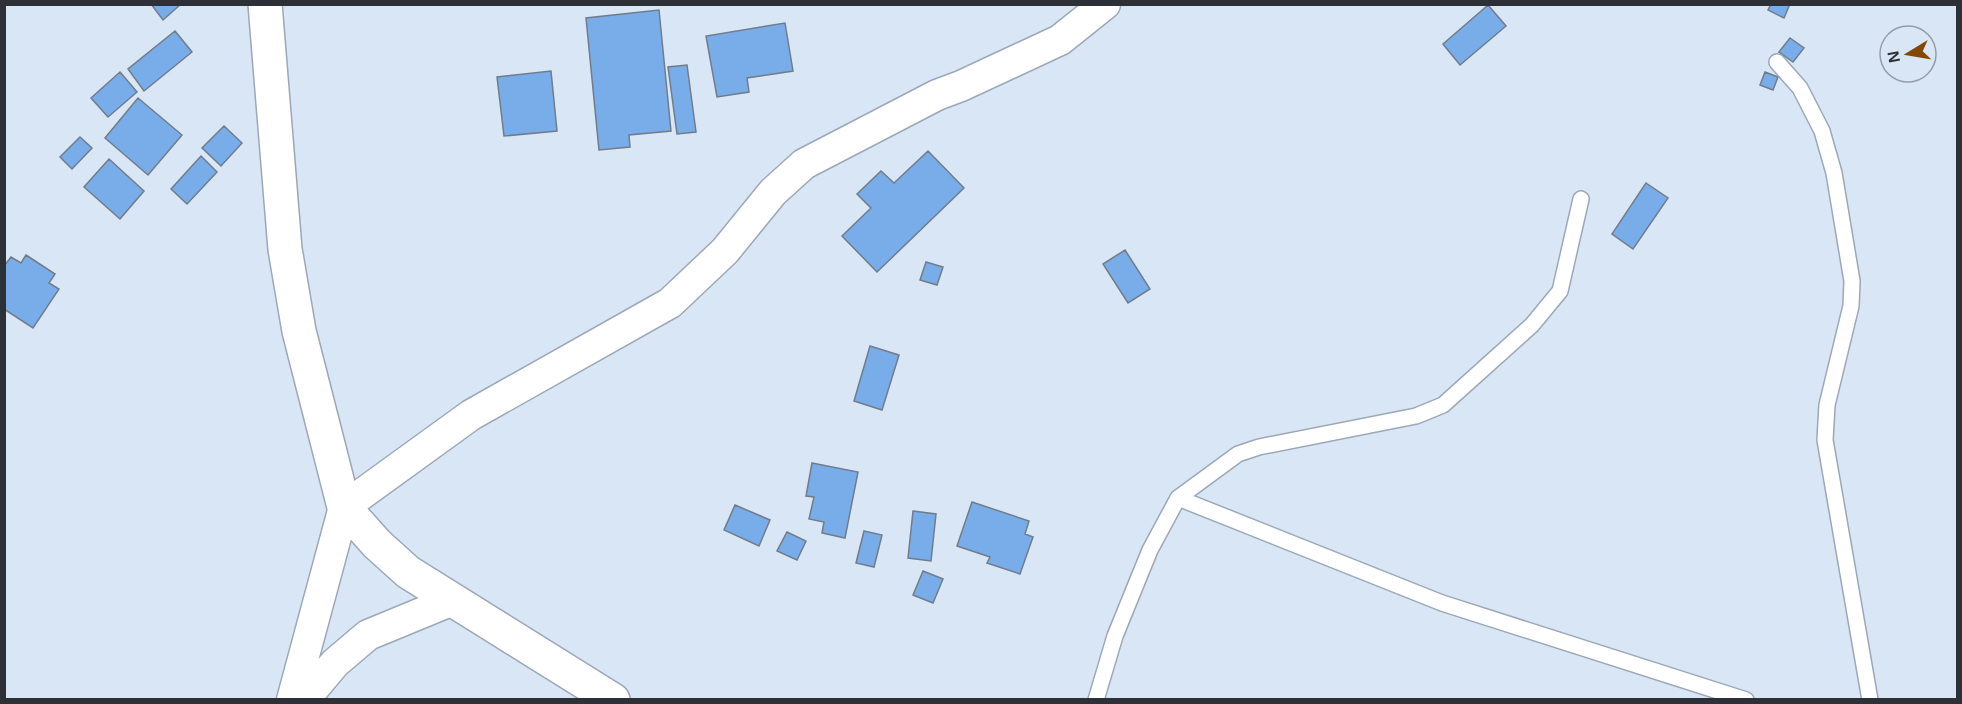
<svg xmlns="http://www.w3.org/2000/svg" width="1962" height="704" viewBox="0 0 1962 704" font-family="Arial,sans-serif">
	<style>
		.building { fill: #79adea; stroke: #717c8a; stroke-width: 1.5 }
		.lines { fill: none; stroke-linecap: round; stroke-linejoin: round }
		.lane-casing { stroke: #9ca8b6; stroke-width: 18 }
		.street-casing { stroke: #9ca8b6; stroke-width: 33 }
		.secondary-casing { stroke: #9ca8b6; stroke-width: 36 }
		.lane { stroke: #fff; stroke-width: 15 }
		.street { stroke: #fff; stroke-width: 30 }
		.secondary { stroke: #fff; stroke-width: 33 }
	</style>
	<rect width="100%" height="100%" fill="#d9e6f5"/>
	<!-- building -->
	<path class="building" d="M 151,4 L 181,4 L 163,20 Z
		M 1771,4 L 1790,4 L 1784,18 L 1768,10 Z
		M 1488,5 L 1506,26 L 1460,65 L 1443,44 Z
		M 659,10 L 671,131 L 629,135 L 630,147 L 599,150 L 586,18 Z
		M 785,23 L 793,71 L 747,78 L 749,92 L 717,97 L 706,36 Z
		M 175,31 L 192,52 L 144,91 L 128,69 Z
		M 1790,38 L 1804,48 L 1793,62 L 1779,52 Z
		M 687,65 L 696,132 L 677,134 L 668,67 Z
		M 551,71 L 557,131 L 504,136 L 497,77 Z
		M 120,72 L 137,92 L 108,117 L 91,98 Z
		M 1765,72 L 1778,77 L 1773,90 L 1760,85 Z
		M 138,98 L 182,135 L 148,175 L 105,138 Z
		M 224,126 L 242,143 L 221,166 L 202,148 Z
		M 80,137 L 92,148 L 72,169 L 60,157 Z
		M 928,151 L 964,188 L 877,272 L 842,236 L 871,208 L 857,194 L 881,171 L 894,183 Z
		M 201,156 L 217,172 L 187,204 L 171,189 Z
		M 109,159 L 144,191 L 120,219 L 84,187 Z
		M 1646,183 L 1668,198 L 1633,249 L 1612,234 Z
		M 1125,250 L 1150,289 L 1128,303 L 1103,264 Z
		M 26,255 L 55,274 L 49,283 L 59,289 L 33,328 L 4,309 L 4,266 L 11,257 L 21,263 Z
		M 926,262 L 943,267 L 937,285 L 920,280 Z
		M 870,346 L 899,355 L 882,410 L 854,401 Z
		M 812,463 L 858,472 L 845,538 L 822,533 L 824,522 L 809,519 L 814,497 L 806,496 Z
		M 972,502 L 1029,521 L 1025,534 L 1033,537 L 1020,574 L 987,563 L 990,557 L 957,546 Z
		M 735,505 L 770,520 L 759,546 L 724,530 Z
		M 913,511 L 936,514 L 931,561 L 908,558 Z
		M 864,531 L 882,535 L 874,567 L 856,563 Z
		M 787,532 L 806,541 L 797,560 L 777,551 Z
		M 923,571 L 943,579 L 933,603 L 913,595 Z"/>
	<g class="lines">
		<!-- lane casing -->
		<g class="lane-casing">
			<path id="lane" d="M 1777,62 L 1800,88 L 1822,131 L 1834,173 L 1852,281 L 1851,306 L 1827,405 L 1825,440 L 1870,700
				M 1178,498 L 1442,603 L 1746,700
				M 1096,700 L 1115,636 L 1150,550 L 1178,498 L 1238,454 L 1259,447 L 1416,416 L 1443,405 L 1532,325 L 1560,291 L 1581,199"/>
		</g>
		<!-- street casing -->
		<g class="street-casing">
			<path id="street" d="M 292,700 L 344,507 L 471,415 L 670,303 L 725,251 L 773,192 L 804,164 L 937,95 L 961,86 L 1060,40 L 1105,4
				M 304,700 L 335,663 L 368,635 L 453,600"/>
		</g>
		<!-- secondary casing -->
		<g class="secondary-casing">
			<path id="secondary" d="M 265,4 L 285,249 L 299,331 L 344,507 L 377,544 L 408,572 L 613,700"/>
		</g>
		<!-- lane -->
		<use href="#lane" class="lane"/>
		<!-- street -->
		<use href="#street" class="street"/>
		<!-- secondary -->
		<use href="#secondary" class="secondary"/>
	</g>
	<!-- border -->
	<rect width="1962" height="704" fill="none" stroke="#2d3137" stroke-width="12"/>
	<!-- north arrow -->
	<g transform="translate(1908 54) rotate(259)"><circle r="28" fill="#d9e6f5" stroke="#949ea9" stroke-width="1.5"/>
	<path d="M0-4.5L10 22L0 15L-10 22Z" fill="#844900"/>
	<text y="-9" font-size="16" font-weight="bold" text-anchor="middle" fill="#2d3137">N</text>
	</g>
</svg>
